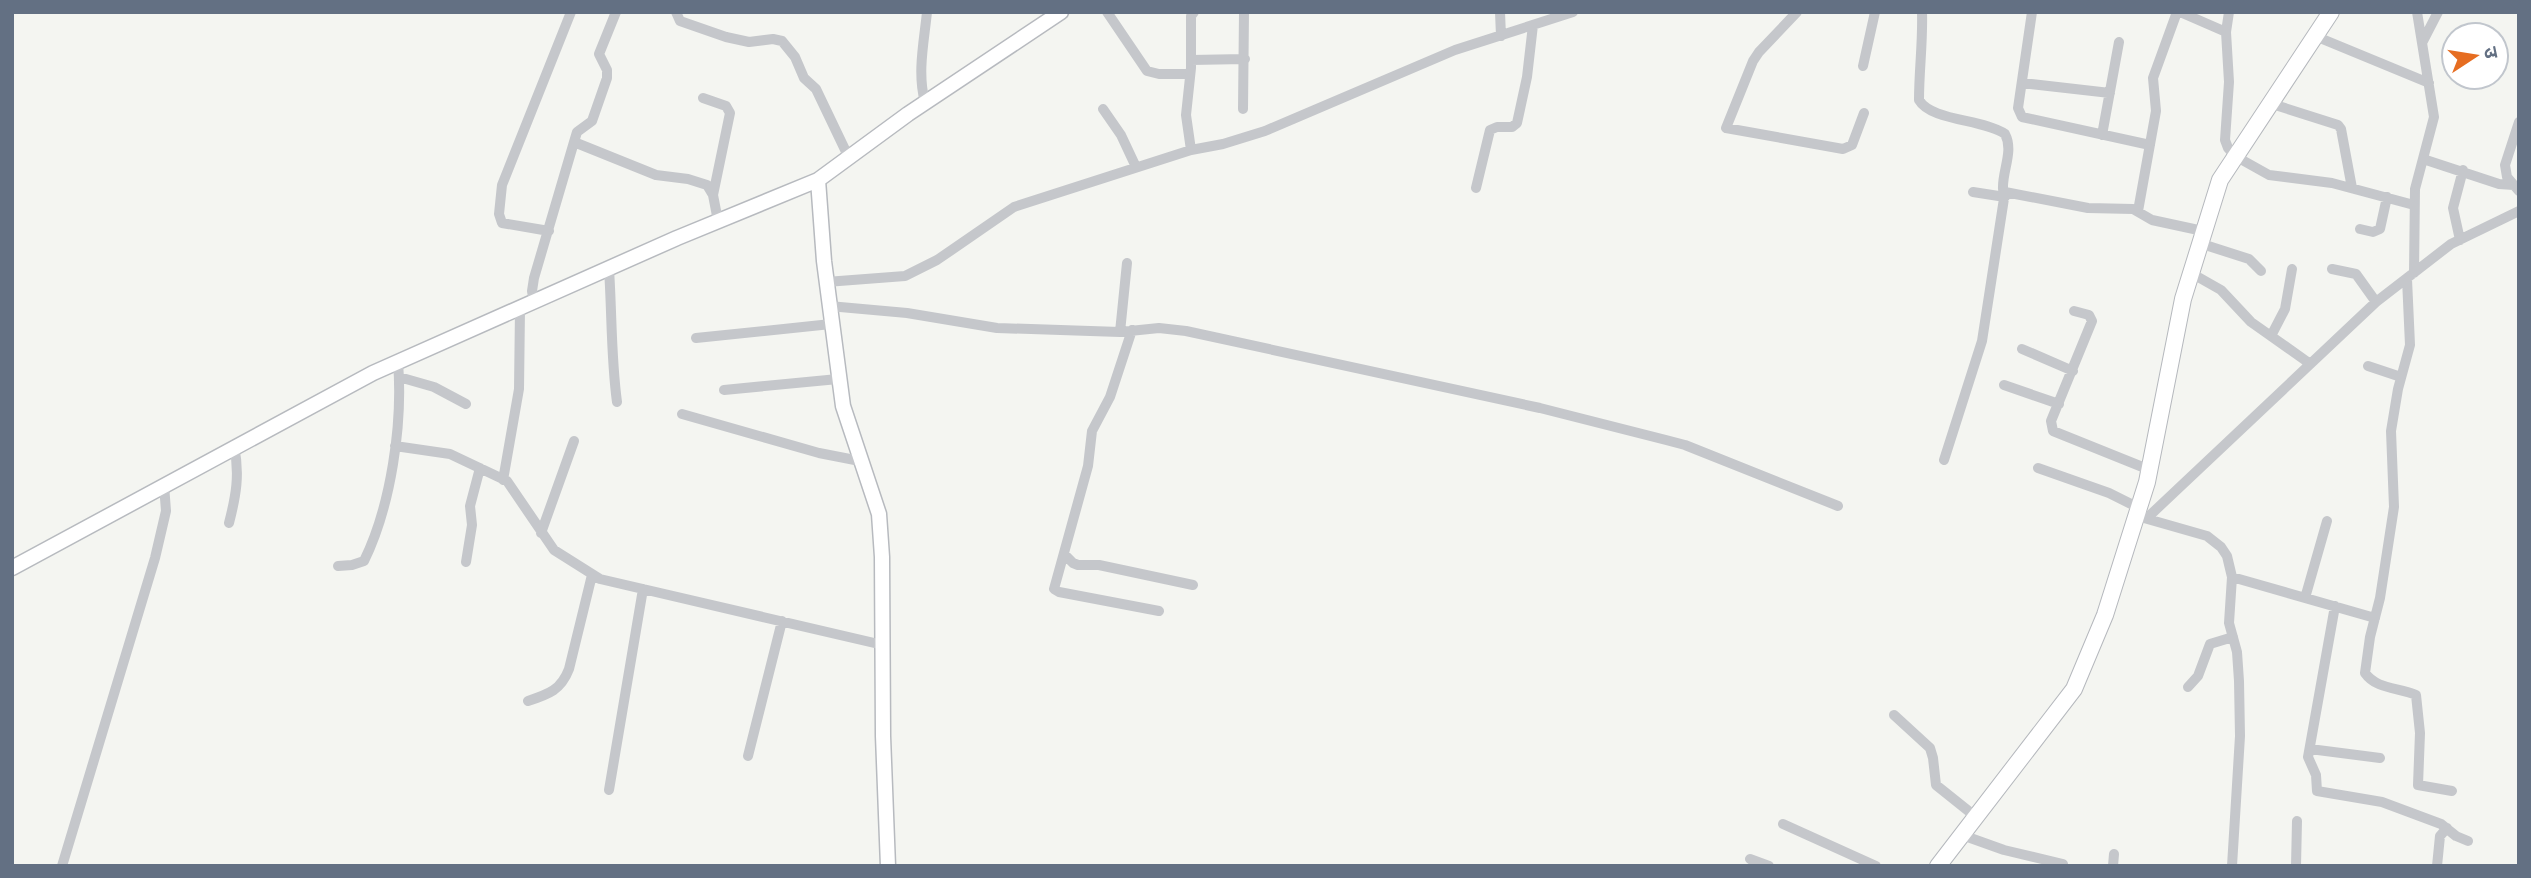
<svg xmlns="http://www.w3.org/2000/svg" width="2531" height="878" viewBox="0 0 2531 878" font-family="'Space Grotesk','Noto Sans Devanagari',sans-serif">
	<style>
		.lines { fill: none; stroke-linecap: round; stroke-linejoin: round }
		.secondary-casing { stroke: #b7babf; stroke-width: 17 }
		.primary-casing { stroke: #b5b8bd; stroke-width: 18 }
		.minor { stroke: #c5c7cb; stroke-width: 10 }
		.secondary { stroke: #fff; stroke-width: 14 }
		.primary { stroke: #fff; stroke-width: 16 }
	</style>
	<rect width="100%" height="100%" fill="#f4f5f1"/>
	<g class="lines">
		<!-- secondary casing -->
		<g class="secondary-casing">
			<path id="secondary" d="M 818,180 L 824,261 L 843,406 L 879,514 L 882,557 L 883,736 L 888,866
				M 12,568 L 373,373 L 677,238 L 818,180 L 908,114 L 1061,12"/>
		</g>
		<!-- primary casing -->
		<g class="primary-casing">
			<path id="primary" d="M 1938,866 L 2074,689 L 2105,615 L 2147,482 L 2183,299 L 2220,180 L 2331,12"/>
		</g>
		<!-- minor -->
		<path class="minor" d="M 676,12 L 680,21 L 726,37 L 749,42 L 773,39 L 782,41 L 795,57 L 804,78 L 816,89 L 849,158
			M 1107,12 L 1147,71 L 1159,74 L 1190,74
			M 1500,12 L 1501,36
			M 1797,12 L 1759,52 L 1753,61 L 1726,128 L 1843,149 L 1852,145 L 1864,113
			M 1922,12 C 1923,42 1919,70 1919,100 C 1931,121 1983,119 2005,134 C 2014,151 2002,171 2003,189 L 2005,192 L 2088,208 L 2133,209 L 2152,220 L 2203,231
			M 2032,12 L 2018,108 L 2022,117 L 2150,145
			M 2180,12 L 2226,32
			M 2229,12 L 2226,32 L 2229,82 L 2225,140 L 2228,148 L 2235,156 L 2269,175 L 2332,183 L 2414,205
			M 2315,36 L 2429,83
			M 2422,43 L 2438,12
			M 1191,60 L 1245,59
			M 1863,66 L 1875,12
			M 2022,83 L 2110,93
			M 703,98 L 726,106 L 730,113 L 713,195
			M 925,102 C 917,73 924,42 927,12
			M 2269,103 L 2338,125 L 2341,129 L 2352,188
			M 1103,109 L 1121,135 L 1136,167
			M 1243,109 L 1244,12
			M 2519,122 L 2505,165 L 2507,177 L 2519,191
			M 2102,135 L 2119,42
			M 574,142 L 656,175 L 688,179 L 707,185 L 713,195 L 718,221
			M 1191,150 L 1186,115 L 1191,68 L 1191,16 L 1194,12
			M 2423,159 L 2499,184 L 2514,185
			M 1476,188 L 1490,130 L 1497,127 L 1512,127 L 1517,123 L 1527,77 L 1533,25
			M 1973,192 L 2005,197
			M 2138,211 L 2156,111 L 2153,78 L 2177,12
			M 2360,229 L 2373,232 L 2380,229 L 2387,197
			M 549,231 L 502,223 L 499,214 L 502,185 L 571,12
			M 2460,240 L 2453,208 L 2463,170
			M 2199,243 L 2249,259 L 2261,271
			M 609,269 C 612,314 611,358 617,402
			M 2332,269 L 2356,274 L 2376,302
			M 2191,273 L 2221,290 L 2251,322 L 2309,363
			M 2414,273 L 2415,189 L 2434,117 L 2417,12
			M 2407,279 L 2410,345 L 2398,389 L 2391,431 L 2394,507 L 2380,598 L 2370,637 L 2365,673 C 2377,690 2399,687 2416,695 L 2420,733 L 2418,785 L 2452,791
			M 826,282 L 905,276 L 937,260 L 1014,207 L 1191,150 L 1223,144 L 1265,131 L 1455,50 L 1573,12
			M 534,303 L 532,291 L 534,278 L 574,142 L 577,132 L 592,121 L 607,78 L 607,70 L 599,54 L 616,12
			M 829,306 L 907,313 L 997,328 L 1120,332 L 1159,328 L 1186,331 L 1540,408 L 1666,440 L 1685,445 L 1838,506
			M 2074,311 L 2089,315 L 2092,321 L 2051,421 L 2053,431 L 2150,470
			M 1132,330 L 1110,397 L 1092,431 L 1088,466 L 1054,589 L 1059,592 L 1159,611
			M 1120,332 L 1127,263
			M 2271,336 L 2285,309 L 2292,269
			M 696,338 L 831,324
			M 2022,349 L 2073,371
			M 2368,366 L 2401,377
			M 399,377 L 434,387 L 466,404
			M 2004,385 L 2059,404
			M 724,390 L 838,379
			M 682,414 L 819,453 L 860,461
			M 395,446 L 450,454 L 507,481 L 554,550 L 600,579 L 883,645
			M 1944,460 L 1982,341 L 2005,192
			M 2038,468 L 2109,493 L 2139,508
			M 503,480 L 519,389 L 520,309
			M 2144,518 L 2207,536 L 2221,547 L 2227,556 L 2232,577 L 2229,623 L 2237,652 L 2239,681 L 2240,736 L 2232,866
			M 2147,518 L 2376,302 L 2451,244 L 2519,211
			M 229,523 C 236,496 240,474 234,446
			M 541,533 L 574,441
			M 1064,554 L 1073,563 L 1078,565 L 1099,565 L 1193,585
			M 466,562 L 472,525 L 470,506 L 480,468
			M 338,566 L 352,565 L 364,561 C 391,506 403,424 398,362
			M 2232,577 L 2375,618
			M 2305,598 L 2327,521
			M 2335,606 L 2308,757 L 2316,775 L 2317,791 L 2382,802 L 2441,824 L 2456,836 L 2468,841
			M 2188,687 L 2198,676 L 2210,644 L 2233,637
			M 528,701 C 549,694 561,690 569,669 L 592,575
			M 1894,715 L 1930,748 L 1933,758 L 1936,785 L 1976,817
			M 2310,749 L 2380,758
			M 748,756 L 782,621
			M 609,790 L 643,589
			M 1783,824 L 1876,866
			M 1962,835 L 2004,850 L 2063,864
			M 1750,859 L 1769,866
			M 62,866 L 155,558 L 166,511 L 164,485
			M 2113,866 L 2114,854
			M 2296,866 L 2297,821
			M 2437,866 L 2440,836 L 2447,828"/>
		<!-- secondary -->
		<use href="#secondary" class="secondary"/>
		<!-- primary -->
		<use href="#primary" class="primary"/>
	</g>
	<!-- border -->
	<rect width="2531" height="878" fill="none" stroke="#637083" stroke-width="28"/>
	<!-- north arrow -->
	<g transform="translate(2475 56) rotate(78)"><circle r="33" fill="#ffffff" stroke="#c1c6cd" stroke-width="2"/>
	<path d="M0-5L12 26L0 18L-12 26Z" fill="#e66d21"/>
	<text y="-10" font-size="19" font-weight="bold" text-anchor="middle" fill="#637083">उ</text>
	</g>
</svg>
